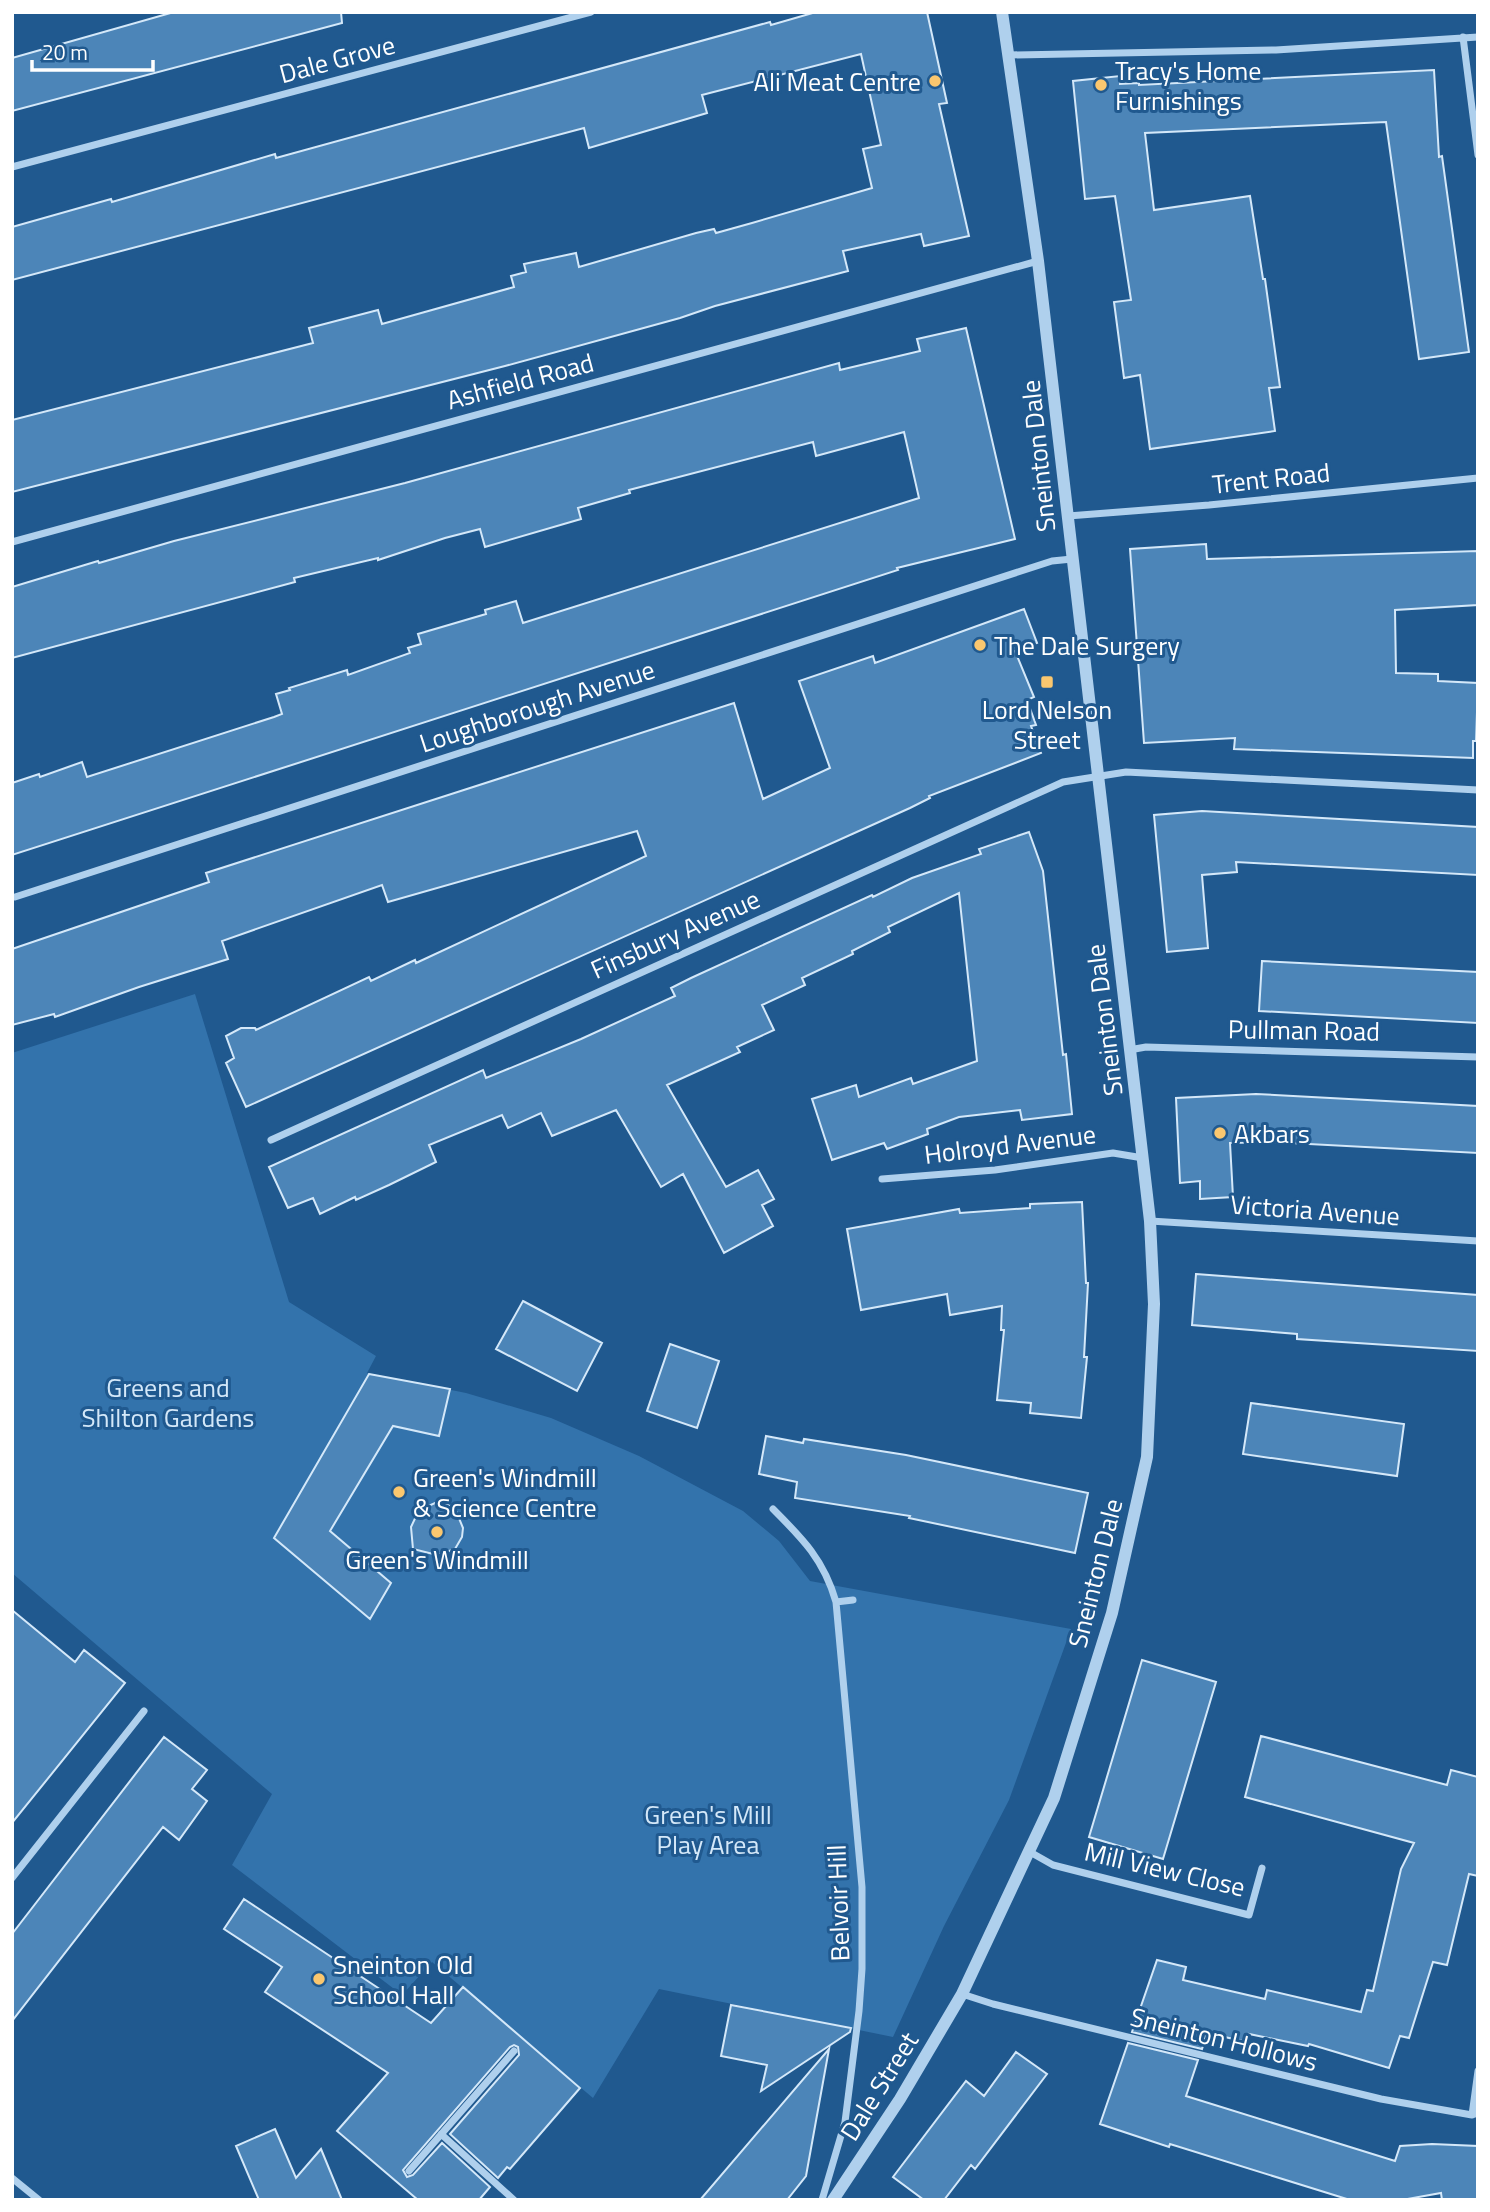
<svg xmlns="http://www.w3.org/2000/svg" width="1490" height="2212" viewBox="0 0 1490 2212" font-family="'Titillium Web',sans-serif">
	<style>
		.green { fill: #3373ac }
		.building { fill: #4c85b8; stroke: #d4e8f9; stroke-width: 2 }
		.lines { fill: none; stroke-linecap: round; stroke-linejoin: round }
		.minor { stroke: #afd0ed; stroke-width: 7 }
		.tertiary { stroke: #afd0ed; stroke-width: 12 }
		.poi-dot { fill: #fac76f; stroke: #20598f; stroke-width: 2.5 }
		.labels { text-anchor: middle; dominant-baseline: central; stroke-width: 6; stroke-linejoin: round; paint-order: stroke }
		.street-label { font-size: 26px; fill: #fff; stroke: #20598f }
		.poi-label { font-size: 26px; fill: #fff; stroke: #20598f; text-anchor: start }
		.park-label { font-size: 26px; fill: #d4e8f9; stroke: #20598f }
	</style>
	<rect width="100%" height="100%" fill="#20598f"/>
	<!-- green -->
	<path class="green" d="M 195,994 L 289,1302 L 376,1356 L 367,1373 L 466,1393 L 551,1418 L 639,1456 L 743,1511 L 779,1541 L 810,1581 L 1071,1629 L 1009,1800 L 944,1926 L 893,2037 L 659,1989 L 593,2098 L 432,1962 L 402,1995 L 232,1865 L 272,1794 L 12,1573 L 12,1053 Z"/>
	<!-- building -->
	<path class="building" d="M 174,12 L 341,12 L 342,23 L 12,111 L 12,58 Z
		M 816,12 L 927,12 L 947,103 L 939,104 L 969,236 L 924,246 L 921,234 L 843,251 L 848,271 L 715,306 L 680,318 L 505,366 L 12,492 L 12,420 L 313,343 L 309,328 L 378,310 L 382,324 L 514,287 L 511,276 L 526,272 L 524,264 L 576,253 L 579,267 L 696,233 L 714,229 L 716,233 L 752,223 L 872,188 L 863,149 L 881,145 L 861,54 L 702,95 L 707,113 L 589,148 L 584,128 L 12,280 L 12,227 L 111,199 L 112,202 L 275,154 L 276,158 L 770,22 L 771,25 Z
		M 1434,70 L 1439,157 L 1442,156 L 1469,352 L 1419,359 L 1386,122 L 1145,133 L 1154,210 L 1250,196 L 1263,279 L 1265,279 L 1280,387 L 1269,388 L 1275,431 L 1150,449 L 1140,375 L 1124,378 L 1114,302 L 1131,300 L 1115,196 L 1085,199 L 1073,81 L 1120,76 L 1120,84 L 1139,83 L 1139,85 Z
		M 966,328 L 1015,539 L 897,568 L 898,570 L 12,855 L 12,783 L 39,774 L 40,777 L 82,762 L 87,777 L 274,717 L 282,714 L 276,694 L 290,690 L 289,688 L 347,670 L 348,675 L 410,653 L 408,648 L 421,644 L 418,634 L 486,614 L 485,610 L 516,601 L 523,623 L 919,498 L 904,432 L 816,456 L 813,442 L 629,490 L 630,493 L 578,508 L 581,519 L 485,547 L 480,529 L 445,538 L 378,560 L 378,558 L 294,578 L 295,582 L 12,658 L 12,587 L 98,561 L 99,563 L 174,541 L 405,483 L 839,363 L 840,370 L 920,351 L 917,339 Z
		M 1206,544 L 1207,559 L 1478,551 L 1478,605 L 1395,610 L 1396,673 L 1438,674 L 1438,681 L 1478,683 L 1476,741 L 1473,741 L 1473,758 L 1234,749 L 1235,738 L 1144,743 L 1130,549 Z
		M 1024,609 L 1037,643 L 1015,651 L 1034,697 L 1027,700 L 1036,725 L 1031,726 L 1041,753 L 929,796 L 930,798 L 910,808 L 246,1107 L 226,1063 L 234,1058 L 226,1036 L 241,1028 L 255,1028 L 256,1030 L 369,977 L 371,981 L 415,960 L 416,963 L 646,856 L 637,831 L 388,902 L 382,885 L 222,941 L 228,959 L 139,987 L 55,1017 L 54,1014 L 12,1025 L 12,949 L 209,882 L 206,873 L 734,703 L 763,799 L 830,768 L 799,681 L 873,656 L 875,663 Z
		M 1202,811 L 1478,827 L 1478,875 L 1236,862 L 1237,872 L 1202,875 L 1208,948 L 1167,952 L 1154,815 Z
		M 1029,832 L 1043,871 L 1063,1055 L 1066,1054 L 1072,1114 L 1022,1120 L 1020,1110 L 959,1117 L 927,1129 L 928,1134 L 887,1149 L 884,1143 L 832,1160 L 812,1099 L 856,1085 L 859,1097 L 911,1078 L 913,1084 L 977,1061 L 959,893 L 888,927 L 890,932 L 852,951 L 853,954 L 802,978 L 805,985 L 762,1005 L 774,1030 L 737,1047 L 740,1052 L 667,1085 L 726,1187 L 758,1170 L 774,1199 L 762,1205 L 773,1226 L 724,1253 L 683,1174 L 661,1187 L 616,1110 L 552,1136 L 541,1113 L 508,1128 L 502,1115 L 429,1145 L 436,1162 L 389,1185 L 356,1200 L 355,1197 L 320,1214 L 313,1198 L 288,1208 L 269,1167 L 483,1070 L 486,1078 L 581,1039 L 675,996 L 671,988 L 691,978 L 872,895 L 873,897 L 912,878 L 981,854 L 979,849 Z
		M 1262,961 L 1478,972 L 1478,1023 L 1259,1011 Z
		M 1256,1094 L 1478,1106 L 1478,1153 L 1271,1142 L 1230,1143 L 1233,1197 L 1200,1199 L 1200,1181 L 1180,1183 L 1176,1098 Z
		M 1082,1202 L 1086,1283 L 1088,1283 L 1084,1357 L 1087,1357 L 1081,1418 L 1030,1413 L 1031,1403 L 997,1400 L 1004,1330 L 1001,1330 L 1002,1306 L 950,1315 L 947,1294 L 861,1310 L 847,1229 L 959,1209 L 960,1213 L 1030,1208 L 1030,1204 Z
		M 1196,1274 L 1478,1295 L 1478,1351 L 1297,1339 L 1297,1334 L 1192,1325 Z
		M 523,1301 L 602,1343 L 577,1391 L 496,1349 Z
		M 670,1344 L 719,1361 L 697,1428 L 647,1411 Z
		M 369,1374 L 450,1389 L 439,1436 L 393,1426 L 330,1531 L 391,1583 L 370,1619 L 274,1538 Z
		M 1251,1403 L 1404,1424 L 1397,1476 L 1243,1454 Z
		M 766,1436 L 803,1443 L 804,1439 L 906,1455 L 1088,1493 L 1075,1553 L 909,1518 L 910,1516 L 795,1498 L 797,1482 L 759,1474 Z
		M 435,1503 L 448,1505 L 456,1511 L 463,1528 L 462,1537 L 455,1549 L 437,1555 L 413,1549 L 411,1527 L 419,1510 Z
		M 12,1610 L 75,1662 L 84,1650 L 125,1683 L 12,1823 Z
		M 1142,1660 L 1216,1682 L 1163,1859 L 1089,1837 Z
		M 1261,1736 L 1447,1785 L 1451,1770 L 1478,1777 L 1478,1876 L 1469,1874 L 1447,1965 L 1433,1962 L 1409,2038 L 1400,2036 L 1389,2068 L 1309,2044 L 1308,2046 L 1249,2034 L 1247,2042 L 1207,2033 L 1202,2049 L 1132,2032 L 1157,1960 L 1186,1967 L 1183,1980 L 1265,1999 L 1267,1990 L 1361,2012 L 1367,1990 L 1373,1991 L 1401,1869 L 1414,1843 L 1245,1797 Z
		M 164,1737 L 207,1770 L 192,1789 L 207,1801 L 179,1840 L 163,1827 L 12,2021 L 12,1934 Z
		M 244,1899 L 431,2023 L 463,1987 L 580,2088 L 510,2169 L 507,2167 L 498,2178 L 450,2134 L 519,2055 L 518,2047 L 514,2045 L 510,2047 L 403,2170 L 407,2177 L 413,2175 L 442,2143 L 490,2187 L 479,2200 L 418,2200 L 337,2131 L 388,2073 L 265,1992 L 282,1967 L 224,1929 Z
		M 731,2005 L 851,2028 L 850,2032 L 761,2091 L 767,2065 L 721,2056 Z
		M 1128,2043 L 1198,2060 L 1186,2096 L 1395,2161 L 1400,2146 L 1432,2144 L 1478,2146 L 1478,2200 L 1442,2200 L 1441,2193 L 1402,2200 L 1350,2200 L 1170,2144 L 1169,2147 L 1100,2124 Z
		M 829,2049 L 806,2176 L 787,2200 L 700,2200 Z
		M 1016,2052 L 1047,2074 L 975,2169 L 971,2165 L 944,2200 L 924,2200 L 893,2177 L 966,2081 L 984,2096 Z
		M 275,2129 L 296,2178 L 321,2149 L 342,2200 L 259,2200 L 236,2146 Z"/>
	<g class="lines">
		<!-- minor -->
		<path class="minor" d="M 1463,37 L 1478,155
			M 1010,55 L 1276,50 L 1478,37
			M 12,167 L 591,12
			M 1068,516 L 1209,505 L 1478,478
			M 12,542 L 1038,261
			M 15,897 L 1052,561 L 1072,559
			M 1129,1050 L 1146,1047 L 1478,1057
			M 271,1140 L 1063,782 L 1126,772 L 1478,790
			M 882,1179 L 995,1170 L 1113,1153 L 1143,1158
			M 1150,1221 L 1478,1241
			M 773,1509 C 803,1539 824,1560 836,1602 L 862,1887 L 862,1969 L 859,2011 L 845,2122 L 822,2200
			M 836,1602 L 853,1600
			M 1030,1852 L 1053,1865 L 1249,1915 L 1262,1868
			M 12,1878 L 144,1711
			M 962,1994 L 993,2004 L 1381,2099 L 1472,2115 L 1478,2113
			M 1472,2115 L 1478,2071
			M 441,2134 L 514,2200
			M 409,2171 L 514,2051
			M 12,2178 L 39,2200"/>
		<!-- tertiary -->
		<path class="tertiary" d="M 833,2200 L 900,2099 L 962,1994 L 1054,1798 L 1112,1613 L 1147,1457 L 1154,1304 L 1150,1221 L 1038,261 L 1002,12"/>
	</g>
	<!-- markers -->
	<g class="poi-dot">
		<circle cx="935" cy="81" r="7"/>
		<circle cx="1101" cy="85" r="7"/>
		<circle cx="980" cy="645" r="7"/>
		<rect x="1040" y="675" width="14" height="14" rx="3.5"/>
		<circle cx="1220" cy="1133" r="7"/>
		<circle cx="399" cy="1492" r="7"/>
		<circle cx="437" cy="1532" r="7"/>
		<circle cx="319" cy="1979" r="7"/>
	</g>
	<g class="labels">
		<!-- street labels -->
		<g class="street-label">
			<text transform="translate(337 59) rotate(-15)">Dale Grove</text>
			<text transform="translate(520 381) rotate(-15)">Ashfield Road</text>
			<text transform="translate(1038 456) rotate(-96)">Sneinton Dale</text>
			<text transform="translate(1271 478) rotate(-6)">Trent Road</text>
			<text transform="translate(537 706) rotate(-18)">Loughborough Avenue</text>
			<text transform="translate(675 934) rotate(-24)">Finsbury Avenue</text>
			<text transform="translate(1104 1020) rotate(-97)">Sneinton Dale</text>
			<text transform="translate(1304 1030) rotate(1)">Pullman Road</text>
			<text transform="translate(1010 1144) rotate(-7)">Holroyd Avenue</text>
			<text transform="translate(1315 1210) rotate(4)">Victoria Avenue</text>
			<text transform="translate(1095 1573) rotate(-76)">Sneinton Dale</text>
			<text transform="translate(1165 1869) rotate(13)">Mill View Close</text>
			<text transform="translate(838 1903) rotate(-92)">Belvoir Hill</text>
			<text transform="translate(1224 2039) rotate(14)">Sneinton Hollows</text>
			<text transform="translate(879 2086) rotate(-58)">Dale Street</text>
		</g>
		<!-- poi labels -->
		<g class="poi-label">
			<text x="1115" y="70">Tracy's Home<tspan x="1115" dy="30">Furnishings</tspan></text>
			<text x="921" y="81" text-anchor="end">Ali Meat Centre</text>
			<text x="994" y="645">The Dale Surgery</text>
			<text x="1047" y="709" text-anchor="middle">Lord Nelson<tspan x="1047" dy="30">Street</tspan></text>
			<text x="1234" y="1133">Akbars</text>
			<text x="413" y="1477">Green's Windmill<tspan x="413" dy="30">&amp; Science Centre</tspan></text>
			<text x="437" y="1559" text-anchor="middle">Green's Windmill</text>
			<text x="333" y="1964">Sneinton Old<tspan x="333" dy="30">School Hall</tspan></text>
		</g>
		<!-- park labels -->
		<g class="park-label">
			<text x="168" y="1387">Greens and<tspan x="168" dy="30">Shilton Gardens</tspan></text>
			<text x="708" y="1814">Green's Mill<tspan x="708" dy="30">Play Area</tspan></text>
		</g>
	</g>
	<!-- border -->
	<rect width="1490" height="2212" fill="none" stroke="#ffffff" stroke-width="28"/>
	<!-- scale -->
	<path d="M32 60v10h121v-10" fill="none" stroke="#ffffff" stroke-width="3.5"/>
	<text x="42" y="60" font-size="21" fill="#ffffff" stroke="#20598f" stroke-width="5" paint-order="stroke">20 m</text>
</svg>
